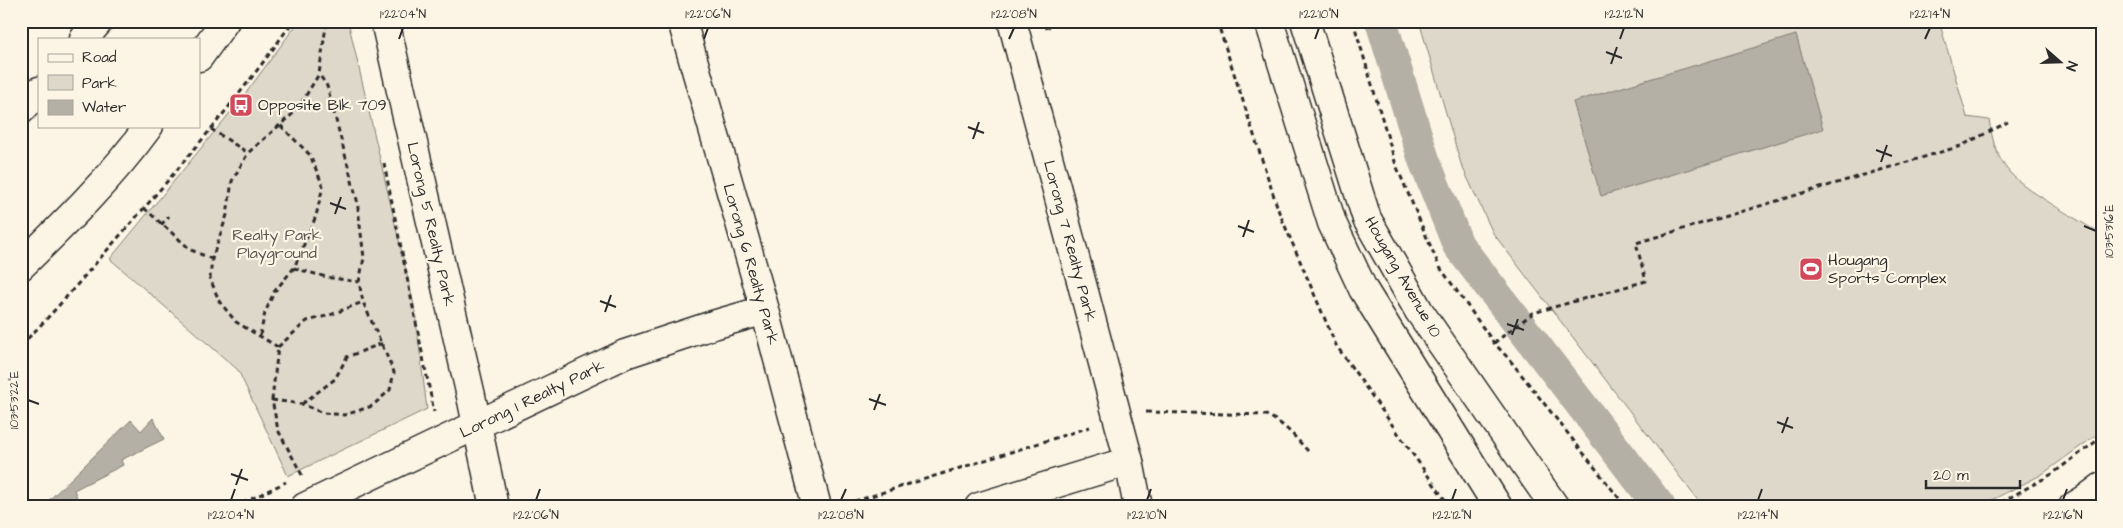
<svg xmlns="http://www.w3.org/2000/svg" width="2123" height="528" viewBox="0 0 2123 528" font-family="'Architects Daughter',sans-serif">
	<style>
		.green { fill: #ded8ca; stroke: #84827a }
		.water { fill: #b4b0a5; stroke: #7d7b74 }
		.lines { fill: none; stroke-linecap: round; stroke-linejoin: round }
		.canal { stroke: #b4b0a5; stroke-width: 32 }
		.street-casing { stroke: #2b2b2b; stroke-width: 31 }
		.secondary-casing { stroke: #2b2b2b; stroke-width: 31 }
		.highway-casing { stroke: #2b2b2b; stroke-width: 31 }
		.path { stroke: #2b2b2b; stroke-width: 3; stroke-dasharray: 5 4; stroke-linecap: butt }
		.street { stroke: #fcf5e5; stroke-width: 28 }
		.secondary { stroke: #fcf5e5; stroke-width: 28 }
		.highway { stroke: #fcf5e5; stroke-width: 28 }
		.ticks { fill: none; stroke: #2b2b2b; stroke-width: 2 }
		.labels { text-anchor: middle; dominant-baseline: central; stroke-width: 4.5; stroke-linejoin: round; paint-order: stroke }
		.poi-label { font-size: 16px; fill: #2b2b2b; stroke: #fcf5e5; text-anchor: start }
		.street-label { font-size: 16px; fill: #2b2b2b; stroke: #fcf5e5 }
		.park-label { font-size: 16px; fill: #585653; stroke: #fcf5e5 }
		.neatline { fill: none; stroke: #2b2b2b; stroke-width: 2 }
		.ticks-label { font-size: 12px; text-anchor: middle; fill: #2b2b2b }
	</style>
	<rect width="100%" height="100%" fill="#fcf5e5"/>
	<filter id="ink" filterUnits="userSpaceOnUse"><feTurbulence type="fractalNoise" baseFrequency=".02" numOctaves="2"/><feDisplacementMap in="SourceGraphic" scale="10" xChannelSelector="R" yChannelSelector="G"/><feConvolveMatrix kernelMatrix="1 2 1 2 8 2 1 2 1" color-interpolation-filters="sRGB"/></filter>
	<g filter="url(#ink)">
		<!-- green -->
		<path class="green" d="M 299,21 L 348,21 L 414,305 L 427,409 L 288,476 L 238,370 L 110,259 L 243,97 Z
			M 1419,21 L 1939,21 L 1967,117 L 1989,120 C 1992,137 1995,153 2006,168 C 2021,189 2078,219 2102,235 L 2102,431 L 2041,475 L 1978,507 L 1703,507 L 1493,233 L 1461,164 Z"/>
		<!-- water -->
		<path class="water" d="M 1796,35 L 1823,129 L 1601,196 L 1573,102 Z
			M 153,418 L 164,439 L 121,460 L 123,465 L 74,490 L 81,507 L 42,507 L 131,420 L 141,431 Z"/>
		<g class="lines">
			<!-- canal -->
			<path class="canal" d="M 1381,21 L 1424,160 L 1458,245 L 1660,507"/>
			<!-- street casing -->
			<g class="street-casing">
				<path id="street" d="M 385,21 L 471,396 L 494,507
					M 682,21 L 765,310 L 817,507
					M 1012,21 L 1129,461 L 1138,507
					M 305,507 L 625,354 L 713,325 L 765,310
					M 979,507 L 1129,461"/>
			</g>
			<!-- secondary casing -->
			<g class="secondary-casing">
				<path id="secondary" d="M 1269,21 L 1332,223 L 1363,289 L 1498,507
					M 1305,21 L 1367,219 L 1419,311 L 1555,507
					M 2073,507 L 2086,499 L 2102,487"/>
			</g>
			<!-- highway casing -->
			<g class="highway-casing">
				<path id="highway" d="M 84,39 L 99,21
					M 199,57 L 225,21
					M 21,110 L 39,91
					M 21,266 C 66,222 112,177 149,126"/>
			</g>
			<!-- path -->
			<path class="path" d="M 1217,21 L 1279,212 L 1336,345 L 1450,507
				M 1353,21 L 1396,165 L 1439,266 L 1494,343 L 1509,359 L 1626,507
				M 21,23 L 23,21
				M 1045,28 L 1064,21
				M 211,129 L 248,153
				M 384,163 L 434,412
				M 144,208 L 191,250 L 212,259
				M 161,225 L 169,216
				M 294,268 L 326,277 L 359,282
				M 260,335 L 265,313 L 274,292 L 294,268 L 316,216 L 323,186 L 310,155 L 280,125
				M 1494,343 L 1533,313 L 1646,281 L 1636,243 L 1961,146 L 2008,122
				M 21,345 C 55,312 85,275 116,240 C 178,170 239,98 293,21
				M 278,347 L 236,322 L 219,301 L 210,278 L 212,259 L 227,215 L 232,181 L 248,153 L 297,110 L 319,74 L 326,26 L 328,21
				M 272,400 L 302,404 L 323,413 L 345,415 L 372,406 L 390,390 L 394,372 L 363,302 L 359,282 L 364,258 L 357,200 L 327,86 L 319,74
				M 302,404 L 335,379 L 347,357 L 383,343
				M 1146,412 L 1266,415 C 1284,423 1295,437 1308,451
				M 302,475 L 278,430 L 272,400 L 278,347 L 307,321 L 330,315 L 363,302
				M 846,504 L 1090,427
				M 235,507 L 286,482
				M 1993,507 L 2052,474 L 2102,437"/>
			<!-- street -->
			<use href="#street" class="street"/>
			<!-- secondary -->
			<use href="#secondary" class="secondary"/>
			<!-- highway -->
			<use href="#highway" class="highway"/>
		</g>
	</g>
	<!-- ticks -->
	<path class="ticks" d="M 399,39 L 403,28M 704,39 L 708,28M 1009,39 L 1014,28M 1315,39 L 1319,28M 1620,39 L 1624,28M 1925,39 L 1930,28M 1606,52 L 1622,58M 1611,64 L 1617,47M 968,127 L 984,133M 973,139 L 979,122M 1876,150 L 1892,156M 1881,162 L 1887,145M 330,203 L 346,209M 335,214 L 341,197M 1238,226 L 1254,232M 2084,226 L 2096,231M 1243,237 L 1249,220M 600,301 L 616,307M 605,312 L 611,295M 1507,324 L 1524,330M 1512,335 L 1518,319M 869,399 L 886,405M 28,400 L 39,404M 874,410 L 880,394M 1777,422 L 1793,428M 1782,433 L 1788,417M 231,474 L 248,480M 236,485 L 242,469M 231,500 L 235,489M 536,500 L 540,489M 841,500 L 846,489M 1147,500 L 1151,489M 1452,500 L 1456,489M 1758,500 L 1762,489M 2063,500 L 2067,489"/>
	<!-- icons -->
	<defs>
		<g id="bus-square" transform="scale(1.25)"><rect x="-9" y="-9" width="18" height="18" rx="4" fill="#d1495b" stroke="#fcf5e5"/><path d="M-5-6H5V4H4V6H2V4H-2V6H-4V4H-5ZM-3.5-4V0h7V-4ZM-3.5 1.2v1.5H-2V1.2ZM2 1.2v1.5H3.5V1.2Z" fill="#fff"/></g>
		<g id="stadium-square" transform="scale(1.25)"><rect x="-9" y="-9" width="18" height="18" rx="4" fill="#d1495b" stroke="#fcf5e5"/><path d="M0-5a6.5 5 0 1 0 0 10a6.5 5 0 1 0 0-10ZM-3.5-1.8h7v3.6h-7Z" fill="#fff"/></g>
	</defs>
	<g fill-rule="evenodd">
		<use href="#bus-square" x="241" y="105"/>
		<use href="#stadium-square" x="1811" y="269"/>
	</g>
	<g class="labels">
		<!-- poi labels -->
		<g class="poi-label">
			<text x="258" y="105">Opposite Blk 709</text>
			<text x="1828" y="260">Hougang<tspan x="1828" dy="18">Sports Complex</tspan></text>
		</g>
		<!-- street labels -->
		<g class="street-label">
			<text transform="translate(431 224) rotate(77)">Lorong 5 Realty Park</text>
			<text transform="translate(1070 241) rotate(75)">Lorong 7 Realty Park</text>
			<text transform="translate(751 264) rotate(74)">Lorong 6 Realty Park</text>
			<text transform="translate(1403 277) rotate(60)">Hougang Avenue 10</text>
			<text transform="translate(532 399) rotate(-26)">Lorong 1 Realty Park</text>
		</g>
		<!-- park labels -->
		<g class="park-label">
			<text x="277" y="235">Realty Park<tspan x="277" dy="18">Playground</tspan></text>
		</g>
	</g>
	<!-- margin -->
	<rect width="2123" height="528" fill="none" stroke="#fcf5e5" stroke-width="55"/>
	<!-- legend -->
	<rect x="38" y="38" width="162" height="90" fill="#fcf5e5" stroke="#a8a49b"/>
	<rect x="48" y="54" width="25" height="8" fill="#fcf5e5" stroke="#a8a49b"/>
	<text x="82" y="62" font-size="15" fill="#2b2b2b">Road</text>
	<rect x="48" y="75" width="25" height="15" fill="#ded8ca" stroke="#a8a49b"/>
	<text x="82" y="88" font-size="15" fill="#2b2b2b">Park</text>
	<rect x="48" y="100" width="25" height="15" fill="#b4b0a5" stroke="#a8a49b"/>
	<text x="82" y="112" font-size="15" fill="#2b2b2b">Water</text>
	<!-- north arrow -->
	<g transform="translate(2060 62) rotate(110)" stroke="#fcf5e5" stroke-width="4" paint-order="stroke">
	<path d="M0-4L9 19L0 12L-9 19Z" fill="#2b2b2b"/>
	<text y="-8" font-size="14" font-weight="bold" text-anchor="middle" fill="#2b2b2b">N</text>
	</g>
	<!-- scale -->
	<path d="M1926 480v8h94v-8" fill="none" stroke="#2b2b2b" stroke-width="2.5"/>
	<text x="1933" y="480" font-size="15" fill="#2b2b2b" stroke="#fcf5e5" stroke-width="4" paint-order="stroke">20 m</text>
	<rect x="28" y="28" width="2068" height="472" class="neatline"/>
	<g class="ticks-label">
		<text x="403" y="18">1°22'04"N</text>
		<text x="708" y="18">1°22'06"N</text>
		<text x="1014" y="18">1°22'08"N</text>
		<text x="1319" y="18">1°22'10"N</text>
		<text x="1624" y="18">1°22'12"N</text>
		<text x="1930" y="18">1°22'14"N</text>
		<text transform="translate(2109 231) rotate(-90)" y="4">103°53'16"E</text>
		<text transform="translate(14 400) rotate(-90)" y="4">103°53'22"E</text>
		<text x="231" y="519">1°22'04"N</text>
		<text x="536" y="519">1°22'06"N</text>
		<text x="841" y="519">1°22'08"N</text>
		<text x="1147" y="519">1°22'10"N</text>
		<text x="1452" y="519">1°22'12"N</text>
		<text x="1758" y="519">1°22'14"N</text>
		<text x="2063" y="519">1°22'16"N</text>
	</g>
</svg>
